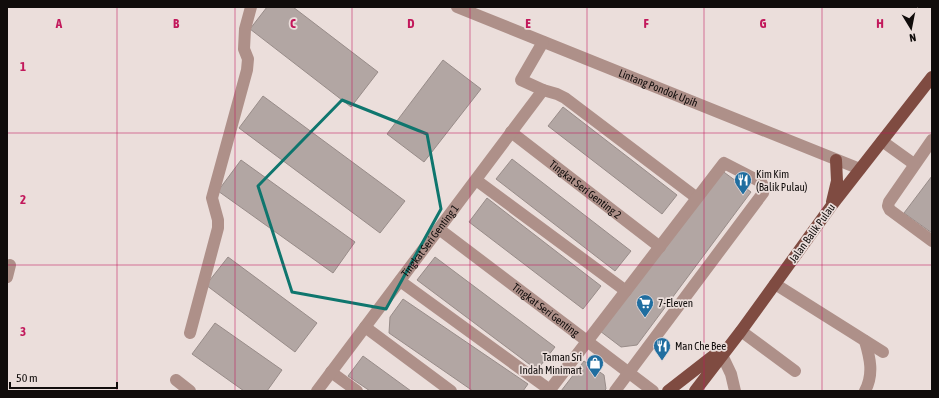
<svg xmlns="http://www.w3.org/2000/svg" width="939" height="398" font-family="'Asap Condensed',sans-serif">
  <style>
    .building { fill: #b2a6a3; stroke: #988c89 }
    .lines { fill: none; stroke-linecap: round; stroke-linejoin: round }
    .minor { stroke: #ae9089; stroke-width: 12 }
    .major { stroke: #7f4b41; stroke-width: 12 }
    .marked { fill: none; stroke: #0f766e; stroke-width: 3; stroke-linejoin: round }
    .grid { fill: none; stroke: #c2185b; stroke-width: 1; stroke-opacity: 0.55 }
    .labels { text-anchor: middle; stroke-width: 3.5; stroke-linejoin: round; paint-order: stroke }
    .street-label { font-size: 11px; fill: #100c0b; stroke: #ebdedb }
    .poi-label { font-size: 11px; fill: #100c0b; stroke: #ebdedb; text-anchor: start }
    .grid-label { font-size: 13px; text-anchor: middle; font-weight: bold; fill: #c2185b; stroke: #ebdedb; stroke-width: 3.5; stroke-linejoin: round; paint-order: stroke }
  </style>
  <rect width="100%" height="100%" fill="#ebdedb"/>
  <path class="building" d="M 267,7 L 293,7 L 378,72 L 351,107 L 250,29 Z
    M 443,60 L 481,89 L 424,162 L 387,134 Z
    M 263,96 L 405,201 L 380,233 L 239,128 Z
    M 563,107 L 677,195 L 662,214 L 548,126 Z
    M 512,159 L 631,251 L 615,271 L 496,179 Z
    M 241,160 L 355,242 L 333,273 L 218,191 Z
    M 721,170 L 751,192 L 637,345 L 621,347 L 600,331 Z
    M 932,176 L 932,233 L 904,213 Z
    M 487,198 L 601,286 L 583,309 L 469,222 Z
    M 228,257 L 317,323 L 295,352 L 206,285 Z
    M 435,257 L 555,347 L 537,370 L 417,280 Z
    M 403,299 L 528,384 L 523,391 L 473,391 L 389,333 L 390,317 Z
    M 215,323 L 282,370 L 267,391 L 244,391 L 192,354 Z
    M 363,356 L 411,391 L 370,391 L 348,376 Z
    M 584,361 L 604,375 L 606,389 L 604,391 L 561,391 Z"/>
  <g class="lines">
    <g class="minor">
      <path id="s1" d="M 457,7 L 860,169"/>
      <path d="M 543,42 L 521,80 L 543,90 L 557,94 L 565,98 L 697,198"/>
      <path id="s2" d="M 511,132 L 660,247"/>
      <path d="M 932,140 L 889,202 L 888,206 L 890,210 L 932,241"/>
      <path d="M 882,141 L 914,164"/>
      <path d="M 476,180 L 626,291"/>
      <path id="s3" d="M 439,229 L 653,391"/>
      <path d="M 7,277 L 10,265"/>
      <path d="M 400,281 L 550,390"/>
      <path d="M 775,284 L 883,352"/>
      <path d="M 365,327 L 451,391"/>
      <path d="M 741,331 L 795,371"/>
      <path d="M 190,333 L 218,228 L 218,220 L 212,198 L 247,70 L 248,59 L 244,49 L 245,29 L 251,7"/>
      <path d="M 722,355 L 731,374 L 735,391"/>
      <path d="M 331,372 L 357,391"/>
      <path d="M 176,380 L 190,391"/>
      <path id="s4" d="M 317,391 L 543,90"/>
      <path d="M 549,391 L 724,163 L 761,182 L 764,188 L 763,193 L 615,391"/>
      <path d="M 865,391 C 874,374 870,358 865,341"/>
    </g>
    <path class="major" d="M 832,202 L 837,181 L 836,160
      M 668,391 L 722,349
      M 695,391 L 741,331 L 832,205 L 932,77"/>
  </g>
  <path class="marked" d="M 342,100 L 427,134 L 441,209 L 386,309 L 292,292 L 258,186 Z"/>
  <path class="grid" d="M 117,7 L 117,391M 235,7 L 235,391M 352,7 L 352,391M 470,7 L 470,391M 587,7 L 587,391M 704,7 L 704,391M 822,7 L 822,391M 7,133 L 932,133M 7,265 L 932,265"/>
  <defs>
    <g id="restaurant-pin" transform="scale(0.9)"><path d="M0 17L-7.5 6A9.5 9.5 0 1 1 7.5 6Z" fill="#206ea0" stroke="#ebdedb"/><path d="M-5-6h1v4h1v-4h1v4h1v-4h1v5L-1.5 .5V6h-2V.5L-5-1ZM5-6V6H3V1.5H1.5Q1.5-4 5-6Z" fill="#fff"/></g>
    <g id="supermarket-pin" transform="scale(0.9)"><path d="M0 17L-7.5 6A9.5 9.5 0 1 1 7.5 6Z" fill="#206ea0" stroke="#ebdedb"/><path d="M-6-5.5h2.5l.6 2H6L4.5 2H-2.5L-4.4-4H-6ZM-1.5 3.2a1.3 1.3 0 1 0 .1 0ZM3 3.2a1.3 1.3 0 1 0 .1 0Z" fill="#fff"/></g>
    <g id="shop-pin" transform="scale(0.9)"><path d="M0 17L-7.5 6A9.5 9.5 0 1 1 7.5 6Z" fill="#206ea0" stroke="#ebdedb"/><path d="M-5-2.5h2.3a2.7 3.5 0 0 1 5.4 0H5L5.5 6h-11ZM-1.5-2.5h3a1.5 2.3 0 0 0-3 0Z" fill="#fff"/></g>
  </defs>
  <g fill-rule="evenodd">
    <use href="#restaurant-pin" x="743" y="180"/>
    <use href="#supermarket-pin" x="645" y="303"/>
    <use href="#restaurant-pin" x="662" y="346"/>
    <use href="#shop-pin" x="595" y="363"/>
  </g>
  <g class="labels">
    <g class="street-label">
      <text dy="4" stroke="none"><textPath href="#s1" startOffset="217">Lintang Pondok Upih</textPath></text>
      <text dy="4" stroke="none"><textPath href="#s2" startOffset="94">Tingkat Seri Genting 2</textPath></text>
      <text transform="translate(812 233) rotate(-54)" y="4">Jalan Balik Pulau</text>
      <text dy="4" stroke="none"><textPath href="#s4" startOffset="188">Tingkat Seri Genting 1</textPath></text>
      <text dy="4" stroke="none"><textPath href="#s3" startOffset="134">Tingkat Seri Genting</textPath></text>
    </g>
    <g class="poi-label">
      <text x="756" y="178">Kim Kim<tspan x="756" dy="13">(Balik Pulau)</tspan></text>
      <text x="658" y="307">7-Eleven</text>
      <text x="675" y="350">Man Che Bee</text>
      <text x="582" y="361" text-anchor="end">Taman Sri<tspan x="582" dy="13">Indah Minimart</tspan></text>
    </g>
  </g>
  <g class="grid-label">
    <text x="59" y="28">A</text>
    <text x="176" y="28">B</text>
    <text x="293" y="28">C</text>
    <text x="411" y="28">D</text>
    <text x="528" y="28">E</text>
    <text x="646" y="28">F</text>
    <text x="763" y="28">G</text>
    <text x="880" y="28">H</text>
    <text x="23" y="71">1</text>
    <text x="23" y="204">2</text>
    <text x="23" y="336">3</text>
  </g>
  <rect width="939" height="398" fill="none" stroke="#100c0b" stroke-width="16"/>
  <g transform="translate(911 28) rotate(170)" stroke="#ebdedb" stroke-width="3" paint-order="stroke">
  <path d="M0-3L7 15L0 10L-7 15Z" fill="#100c0b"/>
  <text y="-6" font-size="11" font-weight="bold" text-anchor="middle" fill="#100c0b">N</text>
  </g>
  <path d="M10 382v6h107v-6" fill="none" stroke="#100c0b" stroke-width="2"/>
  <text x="16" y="382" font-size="12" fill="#100c0b" stroke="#ebdedb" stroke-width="3" paint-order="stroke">50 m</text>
</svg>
